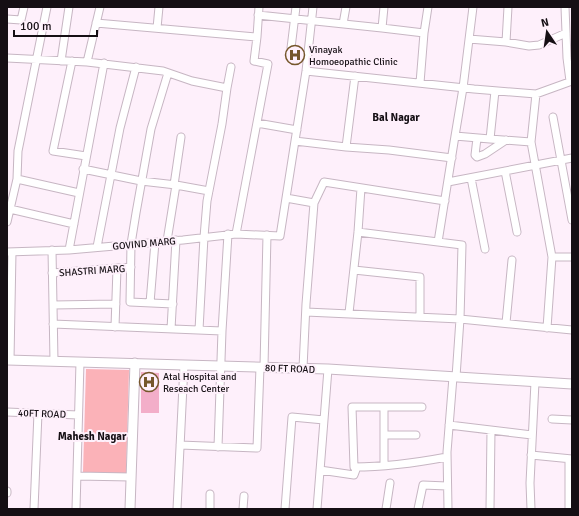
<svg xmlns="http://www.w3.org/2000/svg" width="579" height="516" font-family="Signika,sans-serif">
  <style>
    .green { fill: #fbb2b8 }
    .building { fill: #f3aec9 }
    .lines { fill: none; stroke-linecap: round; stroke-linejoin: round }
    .street-casing { stroke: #c7b6c3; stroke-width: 9 }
    .secondary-casing { stroke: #c7b6c3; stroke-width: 11 }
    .street { stroke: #fff; stroke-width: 7 }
    .secondary { stroke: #fff; stroke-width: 9 }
    .labels { text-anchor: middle; stroke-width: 4; stroke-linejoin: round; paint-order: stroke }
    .poi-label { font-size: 10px; fill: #150f14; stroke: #fef0fb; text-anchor: start }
    .street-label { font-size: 10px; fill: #150f14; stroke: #fef0fb }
    .neighbourhood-label { font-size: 11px; font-weight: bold; fill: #150f14; stroke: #fef0fb }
  </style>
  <rect width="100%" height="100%" fill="#fef0fb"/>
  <path class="green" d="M 86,369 L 129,370 L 126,474 L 83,472 Z"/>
  <path class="building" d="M 289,51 L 300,52 L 299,60 L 289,60 Z
    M 141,372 L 159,373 L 159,413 L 141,413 Z"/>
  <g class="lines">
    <g class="street-casing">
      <path id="street" d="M 473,7 L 463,88 L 455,136 L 490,139 L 495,91
        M 565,7 L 567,58 L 570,81
        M 258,15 L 382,28 L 384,7
        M 7,19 L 21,20 L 24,7
        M 96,23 L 257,37 L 259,7
        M 343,24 L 346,7
        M 157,28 L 159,7
        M 382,28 L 424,33 L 420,83
        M 424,33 L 428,7
        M 469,39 L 506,42 L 508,7
        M 506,42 L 529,46 L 539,45 L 566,33
        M 291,48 L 296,7
        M 7,58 L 87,62 L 100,7
        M 61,61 L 69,7
        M 72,61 L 53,151 L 86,156
        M 87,62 L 163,71 L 192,81 L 227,88 L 231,67
        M 306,71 L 474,89 L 536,94 L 572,81
        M 168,73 L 151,129 L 136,213 L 131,244 L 130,302 L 173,304
        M 553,117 L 572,220
        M 257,123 L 297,130
        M 477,138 L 475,155 L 477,157 L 485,154 L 506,140
        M 490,139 L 531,142 L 536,94
        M 295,141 L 346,147 L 355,76
        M 531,142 L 552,257 L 547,328
        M 346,147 L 389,150 L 452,158
        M 83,169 L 141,181 L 176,185 L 167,241
        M 505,171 L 517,232
        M 471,178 L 485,249
        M 17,179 L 79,193
        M 448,182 L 572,158
        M 174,185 L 181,137
        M 176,185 L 209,191
        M 286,198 L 314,203
        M 10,209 L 74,224
        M 7,222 L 17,179 L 18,151 L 47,7
        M 358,232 L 462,245 L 460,319 L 456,377
        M 236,234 L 268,64 L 254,61 L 257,37
        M 438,242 L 455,136
        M 97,247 L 120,128 L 136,67
        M 52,250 L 54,361
        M 69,250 L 104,63
        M 7,252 L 69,250 L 183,240 L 236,234 L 280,236 L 306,71 L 313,7
        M 552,257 L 572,257
        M 354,270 L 420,277 L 420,317
        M 52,273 L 131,267
        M 150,303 L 155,242
        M 53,305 L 116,304
        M 306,312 L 460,319 L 572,330
        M 349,313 L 358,232 L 361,188
        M 506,323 L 512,260
        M 53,324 L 222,331
        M 115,327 L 117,268
        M 171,329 L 176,240
        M 199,330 L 204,237 L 207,201 L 222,124 L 227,88
        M 10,360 L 12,252
        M 264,367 L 267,235
        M 303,368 L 306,304 L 314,203 L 324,182 L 445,201
        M 384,407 L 384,466
        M 422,407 L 352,407 L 354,467 C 385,467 415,463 447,457
        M 7,412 L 78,415
        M 552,419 L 572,420
        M 449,425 L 532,435
        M 384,435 L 416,435
        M 180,445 L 257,448 L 260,367
        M 218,447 L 222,331 L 228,234
        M 531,455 L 572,459
        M 569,459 L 569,509
        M 320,470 L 354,475 L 357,467
        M 77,476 L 131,477
        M 7,491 L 7,493
        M 34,509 L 38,413
        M 76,509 L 80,362
        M 177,509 L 184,365
        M 210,509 L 210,494
        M 243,509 L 244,496
        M 285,509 L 292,417 L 324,420
        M 317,509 L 328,369
        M 386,509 L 390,483
        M 418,509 L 423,485 L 447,486
        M 448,509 L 447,452 L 453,377
        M 490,509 L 491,430
        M 531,509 L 530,483 L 535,382"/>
    </g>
    <g class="secondary-casing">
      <path id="secondary" d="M 7,360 L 328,369 L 572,384
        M 130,509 L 135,363"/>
    </g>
    <use href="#street" class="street"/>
    <use href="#secondary" class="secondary"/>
  </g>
  <defs>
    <g id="hospital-ring" transform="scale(1)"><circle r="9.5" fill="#fef0fb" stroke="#75562b" stroke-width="1.5"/><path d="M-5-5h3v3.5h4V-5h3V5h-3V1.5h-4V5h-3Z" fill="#75562b"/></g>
  </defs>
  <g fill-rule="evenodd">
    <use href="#hospital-ring" x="295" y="55"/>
    <use href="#hospital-ring" x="149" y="382"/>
  </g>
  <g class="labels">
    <g class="poi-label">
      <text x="309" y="53">Vinayak<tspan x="309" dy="12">Homoeopathic Clinic</tspan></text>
      <text x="163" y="380">Atal Hospital and<tspan x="163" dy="12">Reseach Center</tspan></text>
    </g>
    <g class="street-label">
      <text transform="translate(144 243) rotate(-5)" y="4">GOVIND MARG</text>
      <text transform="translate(92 270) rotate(-4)" y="4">SHASTRI MARG</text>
      <text transform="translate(290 368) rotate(2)" y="4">80 FT ROAD</text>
      <text transform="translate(42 413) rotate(2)" y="4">40FT ROAD</text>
    </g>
    <g class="neighbourhood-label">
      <text x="396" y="121">Bal Nagar</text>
      <text x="92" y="440">Mahesh Nagar</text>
    </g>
  </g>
  <rect width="579" height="516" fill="none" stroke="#150f14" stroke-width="16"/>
  <g transform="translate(547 32) rotate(347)" stroke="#fef0fb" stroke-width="3" paint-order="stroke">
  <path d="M0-3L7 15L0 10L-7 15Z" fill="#150f14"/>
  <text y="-6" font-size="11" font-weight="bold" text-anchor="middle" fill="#150f14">N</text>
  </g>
  <path d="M14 30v6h83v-6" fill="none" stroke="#150f14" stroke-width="2"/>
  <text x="20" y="30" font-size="12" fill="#150f14" stroke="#fef0fb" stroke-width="3" paint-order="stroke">100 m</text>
</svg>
